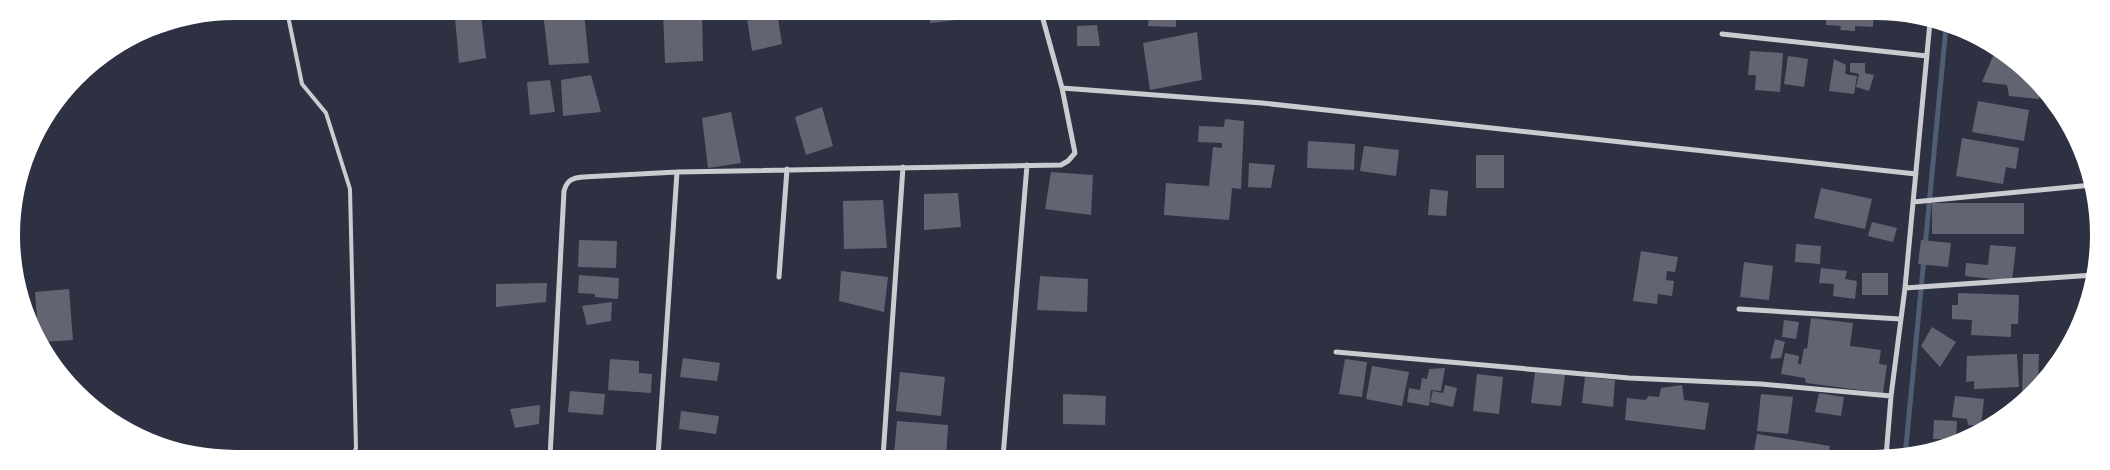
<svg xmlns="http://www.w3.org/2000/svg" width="2110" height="470" font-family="Quicksand,sans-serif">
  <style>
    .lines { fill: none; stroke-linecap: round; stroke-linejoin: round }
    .stream { stroke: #4f5d75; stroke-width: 5 }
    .building { fill: #626471 }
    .service { stroke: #caccd0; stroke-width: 4 }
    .minor { stroke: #caccd0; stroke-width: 5 }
  </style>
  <rect width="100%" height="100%" fill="#2d3142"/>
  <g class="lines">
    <path class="stream" d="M 1925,247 L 1946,27
      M 1905,457 L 1924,258"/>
  </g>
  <path class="building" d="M 543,12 L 584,12 L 589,63 L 549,65 Z
    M 663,12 L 702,12 L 703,61 L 665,63 Z
    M 746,12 L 777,12 L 782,44 L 752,51 Z
    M 929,12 L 1001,12 L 1001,15 L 930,23 Z
    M 1074,12 L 1114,12 L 1115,19 L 1074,18 Z
    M 1149,12 L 1176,12 L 1176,27 L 1148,26 Z
    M 1826,13 L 1874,13 L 1873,27 L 1855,26 L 1855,31 L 1840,30 L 1841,26 L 1826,25 Z
    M 1882,13 L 1904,13 L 1909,15 L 1908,21 L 1882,19 Z
    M 481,15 L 486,58 L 459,63 L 455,18 Z
    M 1097,25 L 1100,46 L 1077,46 L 1077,26 Z
    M 1197,32 L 1202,80 L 1150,90 L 1143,43 Z
    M 1750,51 L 1783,53 L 1780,92 L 1755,90 L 1756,75 L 1748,75 Z
    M 1788,56 L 1808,59 L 1804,87 L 1784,84 Z
    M 1993,56 L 2006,58 L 2040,88 L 2039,99 L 2009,96 L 2007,85 L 1982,82 Z
    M 1834,59 L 1846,65 L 1845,74 L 1857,76 L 1854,94 L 1829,91 Z
    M 1850,63 L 1865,63 L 1865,73 L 1874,75 L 1869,91 L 1856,87 L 1859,74 L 1850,72 Z
    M 591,75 L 601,112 L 563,116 L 561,80 Z
    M 550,80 L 555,112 L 530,115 L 527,82 Z
    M 1978,101 L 2029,110 L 2024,141 L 1972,132 Z
    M 822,107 L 833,146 L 806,155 L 795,117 Z
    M 731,112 L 741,163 L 708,168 L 702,118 Z
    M 1225,119 L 1244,121 L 1241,189 L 1232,188 L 1229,220 L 1164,215 L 1166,183 L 1209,186 L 1213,147 L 1222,148 L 1222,143 L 1198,142 L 1199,126 L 1224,127 Z
    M 1962,138 L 2019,148 L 2016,169 L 2006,167 L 2003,184 L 1956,176 Z
    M 1308,141 L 1355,144 L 1354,170 L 1307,168 Z
    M 1364,146 L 1399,150 L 1396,176 L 1360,171 Z
    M 1476,155 L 1504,155 L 1504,188 L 1476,188 Z
    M 1249,163 L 1275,165 L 1271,188 L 1248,187 Z
    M 1051,172 L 1093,175 L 1091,215 L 1045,209 Z
    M 1821,188 L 1872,199 L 1865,229 L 1814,218 Z
    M 1430,189 L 1448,191 L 1446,216 L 1428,215 Z
    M 958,193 L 961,227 L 924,230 L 924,194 Z
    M 883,200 L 887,248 L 844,249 L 843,201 Z
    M 1932,203 L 2024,203 L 2024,234 L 1932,234 Z
    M 1872,222 L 1897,228 L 1893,242 L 1868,236 Z
    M 579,240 L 617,241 L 616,268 L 578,267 Z
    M 1921,240 L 1951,243 L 1948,267 L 1918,264 Z
    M 1796,244 L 1821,246 L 1820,264 L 1795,262 Z
    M 1990,245 L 2016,247 L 2012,281 L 1965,276 L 1966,263 L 1988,265 Z
    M 1641,251 L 1678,257 L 1675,272 L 1667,271 L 1666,280 L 1674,281 L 1672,296 L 1658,294 L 1657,304 L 1633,301 Z
    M 1744,262 L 1773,266 L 1769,300 L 1740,297 Z
    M 1821,268 L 1847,271 L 1845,279 L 1857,281 L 1855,299 L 1833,296 L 1834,284 L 1819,283 Z
    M 841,271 L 888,277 L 884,312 L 839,301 Z
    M 1862,273 L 1888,273 L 1888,295 L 1862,295 Z
    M 579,275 L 619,278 L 618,299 L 595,297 L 595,294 L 578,293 Z
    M 1040,276 L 1088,279 L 1087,312 L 1037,310 Z
    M 547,283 L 546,302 L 496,307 L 496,284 Z
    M 69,289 L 73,340 L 43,342 L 38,332 L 35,292 Z
    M 1958,293 L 2019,295 L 2018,324 L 2011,324 L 2011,337 L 1971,335 L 1972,320 L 1952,319 L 1952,305 L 1958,305 Z
    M 612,302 L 611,321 L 587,325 L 582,306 Z
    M 1811,318 L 1853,323 L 1850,346 L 1881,350 L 1879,364 L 1887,365 L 1883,393 L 1806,383 L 1805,378 L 1781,374 L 1785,353 L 1799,356 L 1798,364 L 1801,364 L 1804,348 L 1807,349 Z
    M 1784,320 L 1799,322 L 1796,339 L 1782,337 Z
    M 1932,327 L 1956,342 L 1940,367 L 1921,346 Z
    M 1775,339 L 1785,342 L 1781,358 L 1770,359 Z
    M 2017,354 L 2019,387 L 1974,389 L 1974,381 L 1966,382 L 1967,356 Z
    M 2023,354 L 2039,354 L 2038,386 L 2033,393 L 2022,401 Z
    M 683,358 L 720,363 L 717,381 L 680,377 Z
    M 610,359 L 639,361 L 639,373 L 652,374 L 651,393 L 608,390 Z
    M 1345,359 L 1367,362 L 1362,397 L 1339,394 Z
    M 1372,366 L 1409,372 L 1402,406 L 1366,399 Z
    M 1445,368 L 1441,391 L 1431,390 L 1429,406 L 1407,402 L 1409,388 L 1420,390 L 1422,378 L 1427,379 L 1429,369 Z
    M 900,372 L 945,377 L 941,416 L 896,411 Z
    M 1535,372 L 1565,375 L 1561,406 L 1531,403 Z
    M 1477,374 L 1503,377 L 1499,414 L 1473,411 Z
    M 1585,377 L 1615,380 L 1613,407 L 1582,403 Z
    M 1445,385 L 1457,388 L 1453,407 L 1430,402 L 1433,391 L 1443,393 Z
    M 1682,385 L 1684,400 L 1709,403 L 1705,430 L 1625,420 L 1627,398 L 1645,400 L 1649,396 L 1659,397 L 1661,388 Z
    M 570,391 L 605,394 L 603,415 L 568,412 Z
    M 1819,393 L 1844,397 L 1841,416 L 1815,412 Z
    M 1063,394 L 1106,396 L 1105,425 L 1063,424 Z
    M 1761,394 L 1793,397 L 1788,434 L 1757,431 Z
    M 1955,396 L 1984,399 L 1981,426 L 1968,425 L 1967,419 L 1952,417 Z
    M 540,405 L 539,424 L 515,428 L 510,409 Z
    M 681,411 L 719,416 L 716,434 L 679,429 Z
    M 1934,420 L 1957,421 L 1956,439 L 1933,439 Z
    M 897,421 L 948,425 L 946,457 L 894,454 Z
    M 1757,434 L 1830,446 L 1828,457 L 1753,457 Z"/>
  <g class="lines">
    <path class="service" d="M 287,11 L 302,84 L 326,113 L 350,189 L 356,448 L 352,457"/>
    <path class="minor" d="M 1722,34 L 1927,56
      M 1062,88 L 1262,103 L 1916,174
      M 1913,202 L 2092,185
      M 779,277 L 787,169
      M 1905,288 L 2094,275
      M 1739,309 L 1900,319
      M 1336,352 L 1629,378 L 1761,384 L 1891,396
      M 550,457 L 564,191 C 567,180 572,178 583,177 L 677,172 L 1061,165 L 1068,161 L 1075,153 L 1062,88 L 1041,12
      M 658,457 L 677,172
      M 883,457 L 903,167
      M 1003,457 L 1027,165
      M 1886,457 L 1891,396 L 1905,288 L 1930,22"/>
  </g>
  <path d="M0 0H2110V470H0ZM235 20H1875A215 215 0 0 1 2090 235V235A215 215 0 0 1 1875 450H235A215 215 0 0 1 20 235V235A215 215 0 0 1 235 20Z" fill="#fff" fill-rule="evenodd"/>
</svg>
